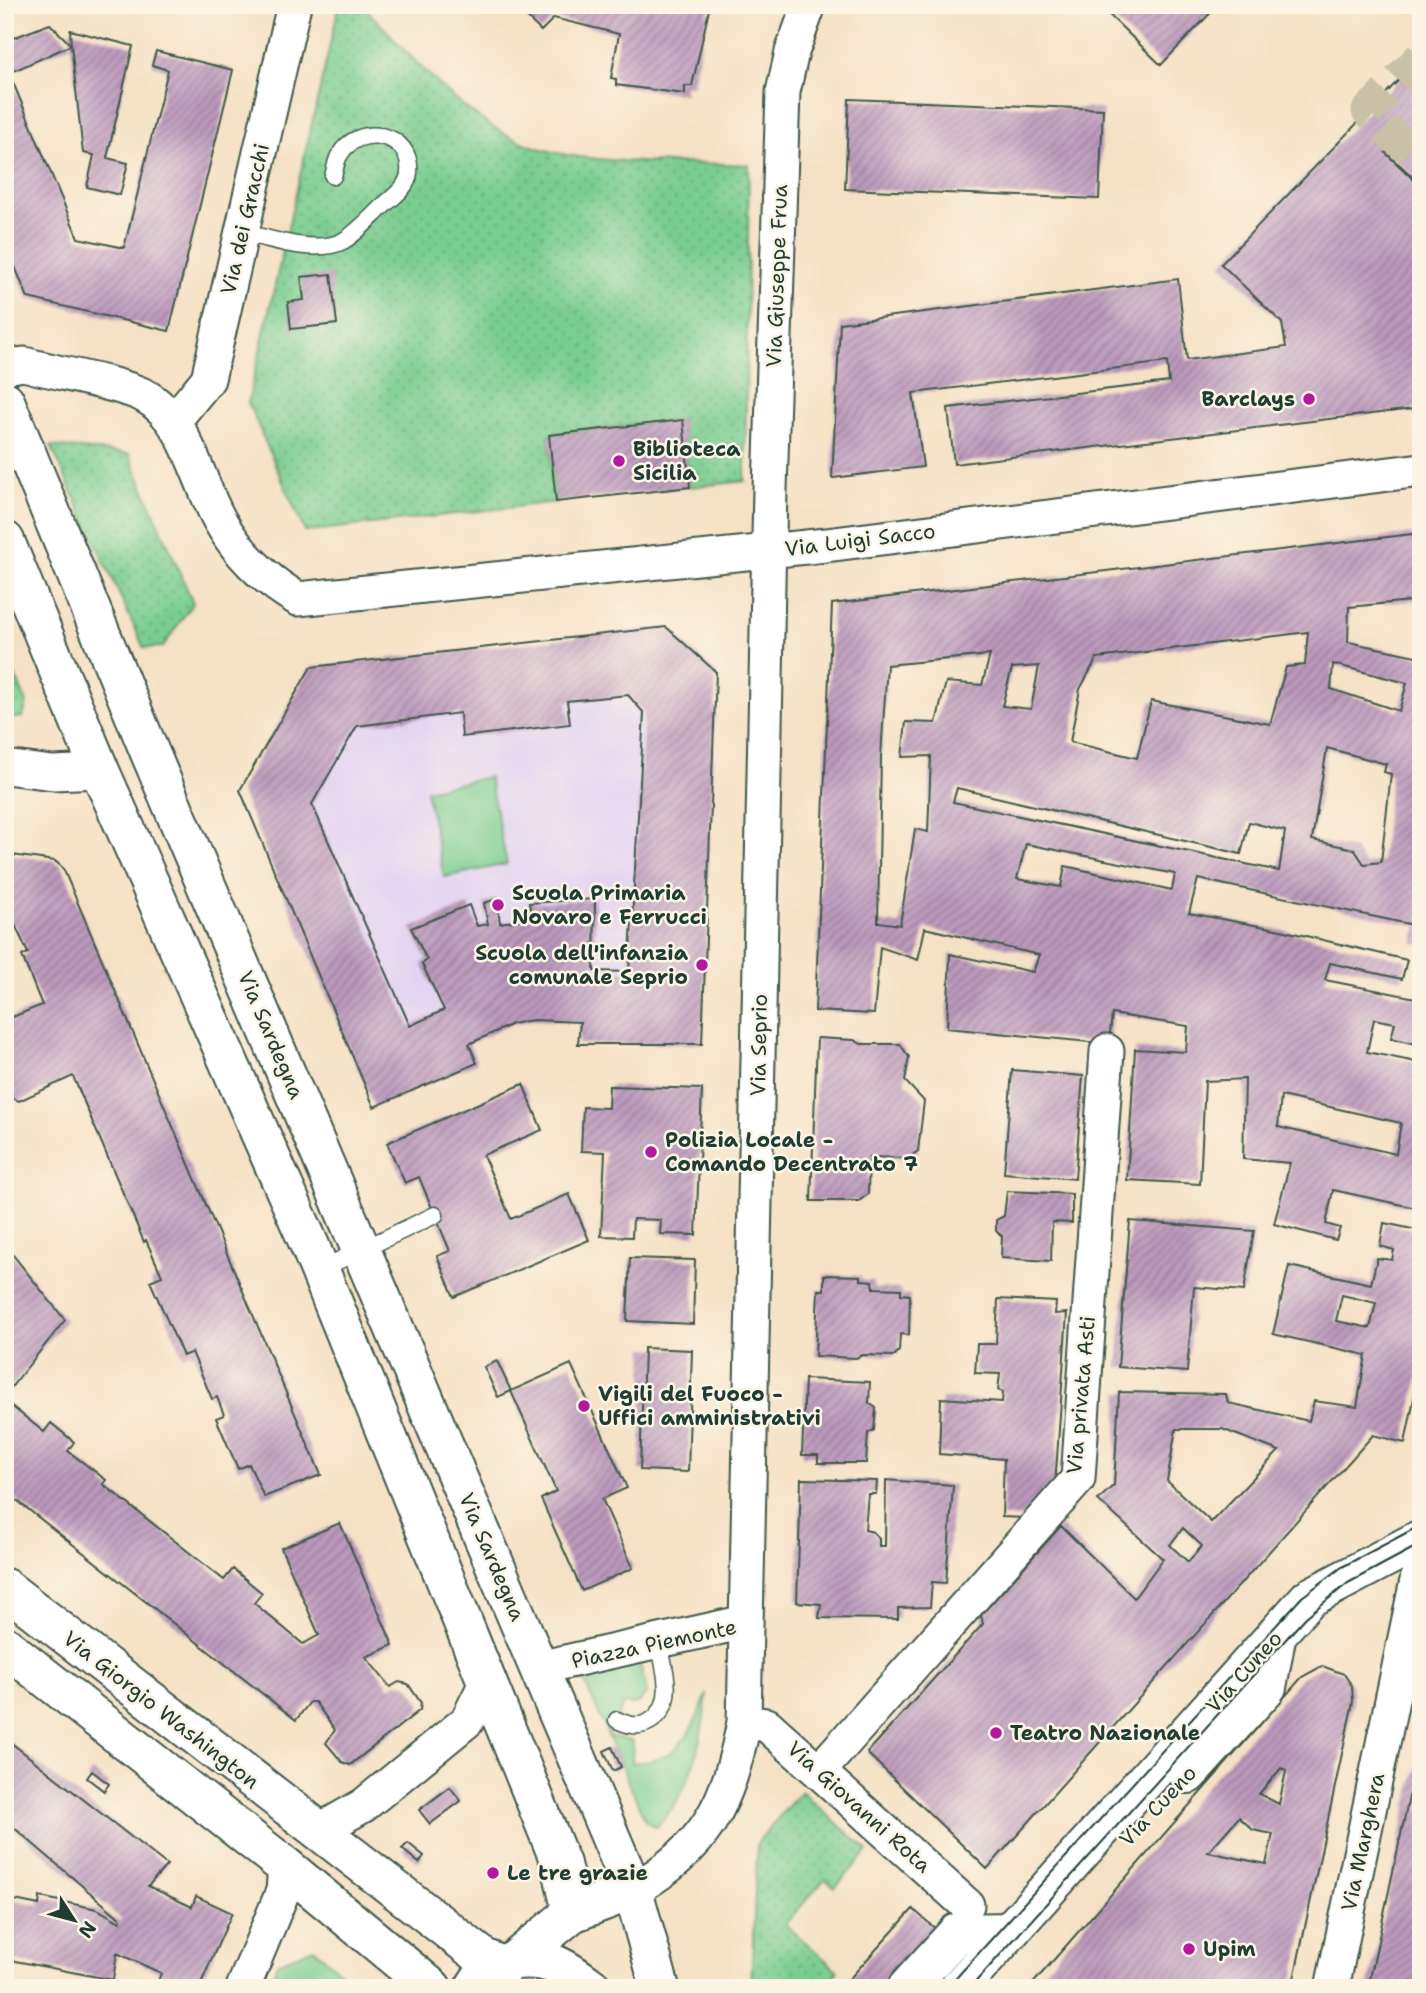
<svg xmlns="http://www.w3.org/2000/svg" width="1426" height="1993" font-family="'Shantell Sans',sans-serif">
  <style>
    .built { fill: #e3d3f2 }
    .green { fill: #79cd91; stroke: #4c8562; stroke-width: 2 }
    .park { fill: url(#park-dots); stroke: #4c8562; stroke-width: 2 }
    .building { fill: url(#building-hatch); fill-rule: evenodd }
    .lines { fill: none; stroke-linecap: round; stroke-linejoin: round }
    .street-tunnel { stroke: #cac0a8; stroke-width: 33; stroke-dasharray: 33 17; stroke-linecap: butt }
    .lane-casing { stroke: #3f564a; stroke-width: 19 }
    .street-casing { stroke: #3f564a; stroke-width: 37 }
    .secondary-casing { stroke: #3f564a; stroke-width: 42 }
    .lane { stroke: #fff; stroke-width: 16 }
    .street { stroke: #fff; stroke-width: 33 }
    .secondary { stroke: #fff; stroke-width: 38 }
    .tram { stroke: #1f3d34; stroke-width: 2 }
    .poi-dot { fill: #b5179e; stroke: #fcf5e5; stroke-width: 2.5 }
    .labels { text-anchor: middle; stroke-width: 5; stroke-linejoin: round; paint-order: stroke }
    .street-label { font-size: 21px; fill: #1f3d34; stroke: #fcf5e5 }
    .poi-label { font-size: 21px; font-weight: bold; fill: #1f3d34; stroke: #fcf5e5; text-anchor: start }
  </style>
  <defs>
    <pattern id="park-dots" width="8" height="8" patternUnits="userSpaceOnUse" patternTransform="scale(1.75)"><rect width="8" height="8" fill="#79cd91"/><path d="M2 2h.1M6 6h.1" fill="none" stroke="#63a877" stroke-width="1.8" stroke-linecap="round"/></pattern>
    <pattern id="building-hatch" width="6" height="6" patternUnits="userSpaceOnUse" patternTransform="scale(1.75)"><rect width="6" height="6" fill="#bc99bd"/><path d="M-1 1l2-2M0 6l6-6M5 7l2-2" fill="none" stroke="#987e9a"/></pattern>
  </defs>
  <rect width="100%" height="100%" fill="#fcf5e5"/>
  <filter id="ink" filterUnits="userSpaceOnUse"><feTurbulence type="fractalNoise" baseFrequency=".0143" numOctaves="2"/><feDisplacementMap in="SourceGraphic" scale="14" xChannelSelector="R" yChannelSelector="G"/><feConvolveMatrix kernelMatrix="1 2 1 2 8 2 1 2 1" color-interpolation-filters="sRGB"/></filter>
  <filter id="wash" filterUnits="userSpaceOnUse"><feTurbulence type="fractalNoise" baseFrequency=".00686" numOctaves="4" result="noise"/><feDisplacementMap in="SourceGraphic" scale="28" xChannelSelector="R" yChannelSelector="G"/><feGaussianBlur stdDeviation="1.57" result="paint"/><feColorMatrix in="noise" values="0 0 0 0 0 0 0 0 0 0 0 0 0 0 0 0 0 1.4 0 .05"/><feComposite in="paint" operator="in"/></filter>
  <g filter="url(#wash)">
    <rect width="100%" height="100%" fill="#f5e1c5"/>
    <path class="built" d="M 716,672 L 702,1044 L 578,1044 L 579,1022 L 533,1020 L 512,1024 L 470,1043 L 477,1063 L 374,1107 L 240,790 L 279,723 Z"/>
    <path class="green" d="M 489,777 L 507,864 L 444,877 L 426,790 Z
      M 630,1659 L 641,1667 L 647,1692 C 641,1703 637,1706 624,1704 L 608,1736 L 633,1741 L 632,1762 C 677,1765 693,1730 707,1694 C 701,1745 693,1788 657,1827 L 646,1822 L 582,1676 L 581,1671 Z
      M 314,1948 L 357,1988 L 268,1988 L 277,1963 Z"/>
    <path class="park" d="M 339,5 L 362,5 C 413,57 464,123 535,147 C 592,166 687,162 749,165 L 745,481 L 690,487 L 682,420 L 549,435 L 556,502 L 305,532 L 248,403 Z
      M 51,446 L 129,454 L 193,603 L 163,647 L 144,648 Z
      M 5,651 L 27,703 L 23,717 L 5,719 Z
      M 801,1791 L 868,1851 L 835,1888 L 825,1879 L 785,1924 L 838,1971 L 823,1988 L 751,1988 L 757,1843 Z"/>
    <g id="blocks">
      <path class="building" d="M 514,5 L 710,5 L 692,86 L 685,86 L 685,94 L 616,85 L 616,79 L 611,78 L 619,34 L 554,18 L 541,31 Z
        M 1099,5 L 1218,5 L 1161,65 Z
        M 50,24 L 71,45 L 70,30 L 133,46 L 107,158 L 128,163 L 120,195 L 87,187 L 94,155 L 83,153 L 71,45 L 9,73 L 78,238 L 124,248 L 168,70 L 152,65 L 156,51 L 233,70 L 169,331 L 28,298 L 5,243 L 5,41 Z
        M 1421,57 L 1421,184 L 1385,152 L 1421,187 L 1421,408 L 954,464 L 948,408 L 1169,382 L 1167,362 L 913,393 L 923,467 L 832,478 L 840,323 L 1178,279 L 1187,360 L 1286,347 L 1282,323 L 1221,264 Z
        M 849,99 L 1103,109 L 1099,199 L 845,189 Z
        M 331,274 L 337,324 L 291,329 L 288,302 L 304,300 L 301,277 Z
        M 683,420 L 690,487 L 556,502 L 549,435 Z
        M 1421,533 L 1421,600 L 1349,607 L 1348,642 L 1421,657 L 1421,944 L 1413,943 L 1418,926 L 1198,879 L 1189,913 L 1281,930 L 1407,960 L 1402,979 L 1330,963 L 1325,980 L 1421,999 L 1421,1045 L 1391,1038 L 1395,1023 L 1374,1019 L 1367,1052 L 1421,1063 L 1421,1209 L 1333,1190 L 1326,1224 L 1340,1228 L 1336,1240 L 1274,1224 L 1290,1163 L 1243,1159 L 1245,1079 L 1205,1081 L 1200,1184 L 1127,1180 L 1135,1049 L 1186,1052 L 1188,1026 L 1112,1014 L 1109,1044 L 947,1028 L 950,954 L 1033,972 L 1039,955 L 925,928 L 918,960 L 880,947 L 874,1014 L 815,1011 L 832,604 ZM 1308,632 L 1305,665 L 1286,667 L 1270,724 L 1151,701 L 1137,758 L 1070,742 L 1080,689 L 1097,658 ZM 990,655 L 982,685 L 946,682 L 936,723 L 906,722 L 902,757 L 931,756 L 928,832 L 915,829 L 900,925 L 878,922 L 881,756 L 887,665 ZM 1333,664 L 1407,683 L 1399,711 L 1331,689 ZM 1039,666 L 1031,709 L 1002,706 L 1012,668 ZM 1327,748 L 1386,764 L 1384,772 L 1391,774 L 1381,862 L 1364,864 L 1354,849 L 1312,840 ZM 957,788 L 1241,854 L 1249,822 L 1285,831 L 1279,871 L 953,802 ZM 1026,844 L 1175,874 L 1172,890 L 1065,866 L 1061,887 L 1017,879 ZM 1281,1096 L 1401,1123 L 1396,1154 L 1278,1127 Z
        M 666,627 L 716,672 L 702,1044 L 578,1044 L 580,1022 L 533,1020 L 512,1024 L 469,1044 L 477,1063 L 374,1107 L 240,790 L 311,667 ZM 628,695 L 644,713 L 629,972 L 594,971 L 595,899 L 529,903 L 531,918 L 500,923 L 497,899 L 484,903 L 488,924 L 477,926 L 469,905 L 411,928 L 427,960 L 422,964 L 444,1010 L 410,1026 L 312,804 L 357,726 L 460,713 L 462,737 L 570,724 L 567,701 Z
        M 5,854 L 55,861 L 63,868 L 321,1475 L 318,1476 L 264,1497 L 249,1464 L 238,1469 L 216,1418 L 224,1415 L 217,1397 L 212,1399 L 192,1352 L 183,1356 L 150,1281 L 162,1276 L 146,1240 L 144,1242 L 73,1076 L 19,1101 L 5,1095 L 5,1020 L 42,1005 L 22,956 L 28,953 L 23,942 L 15,925 L 5,923 Z
        M 817,1038 L 854,1040 L 861,1044 L 900,1044 L 909,1057 L 905,1081 L 924,1101 L 918,1151 L 908,1158 L 869,1157 L 868,1194 L 859,1201 L 811,1201 Z
        M 1012,1070 L 1083,1076 L 1075,1179 L 1004,1173 Z
        M 523,1084 L 542,1130 L 483,1155 L 511,1219 L 569,1194 L 589,1240 L 454,1297 L 437,1256 L 450,1251 L 419,1177 L 405,1183 L 387,1143 Z
        M 609,1086 L 702,1089 L 696,1235 L 660,1234 L 661,1220 L 633,1219 L 632,1237 L 601,1236 L 605,1152 L 581,1151 L 583,1107 L 608,1108 Z
        M 1007,1191 L 1072,1194 L 1072,1223 L 1052,1222 L 1051,1261 L 1001,1258 L 1002,1236 L 996,1231 L 996,1220 L 1004,1216 Z
        M 1419,1214 L 1421,1364 L 1405,1443 L 1373,1435 L 987,1869 L 867,1753 L 983,1624 L 981,1615 L 1061,1526 L 1134,1598 L 1163,1559 L 1098,1500 L 1114,1485 L 1119,1392 L 1226,1394 L 1228,1403 L 1309,1421 L 1314,1401 L 1357,1407 L 1366,1355 L 1273,1334 L 1289,1266 L 1371,1284 L 1377,1258 L 1392,1260 L 1394,1250 L 1380,1246 L 1384,1223 L 1417,1230 ZM 1342,1295 L 1376,1303 L 1370,1328 L 1336,1321 ZM 1176,1429 L 1222,1429 L 1279,1451 L 1211,1522 L 1167,1481 ZM 1183,1528 L 1202,1546 L 1188,1562 L 1170,1545 Z
        M 1130,1221 L 1254,1231 L 1244,1291 L 1194,1287 L 1187,1372 L 1118,1367 Z
        M 5,1245 L 65,1320 L 5,1395 Z
        M 630,1258 L 695,1260 L 693,1324 L 627,1321 Z
        M 824,1275 L 861,1276 L 861,1280 L 873,1281 L 874,1288 L 901,1289 L 901,1294 L 910,1295 L 909,1335 L 900,1334 L 899,1351 L 894,1356 L 863,1355 L 856,1358 L 815,1356 L 818,1290 L 824,1290 Z
        M 998,1299 L 1056,1302 L 1055,1314 L 1067,1313 L 1055,1487 L 1028,1518 L 1002,1517 L 1004,1459 L 939,1454 L 941,1398 L 1002,1402 L 1003,1392 L 998,1390 L 1000,1374 L 975,1373 L 977,1344 L 996,1344 Z
        M 644,1348 L 692,1350 L 688,1472 L 640,1470 Z
        M 497,1361 L 511,1391 L 571,1364 L 627,1488 L 602,1499 L 633,1568 L 582,1591 L 541,1499 L 556,1491 L 511,1391 L 498,1397 L 484,1367 Z
        M 805,1379 L 870,1382 L 869,1403 L 876,1408 L 874,1430 L 868,1433 L 866,1463 L 818,1463 L 818,1455 L 802,1455 Z
        M 5,1401 L 44,1432 L 51,1423 L 74,1442 L 68,1451 L 106,1480 L 103,1484 L 224,1580 L 233,1569 L 262,1593 L 254,1603 L 303,1644 L 319,1635 L 281,1548 L 340,1523 L 393,1645 L 366,1657 L 390,1687 L 399,1682 L 408,1684 L 421,1703 L 420,1710 L 350,1765 L 342,1762 L 326,1743 L 335,1730 L 315,1702 L 310,1702 L 296,1720 L 5,1491 Z
        M 801,1479 L 877,1481 L 876,1494 L 868,1494 L 865,1530 L 873,1532 L 879,1538 L 879,1546 L 885,1546 L 886,1480 L 953,1485 L 946,1583 L 932,1582 L 930,1607 L 898,1608 L 898,1619 L 819,1618 L 821,1604 L 797,1602 Z
        M 1322,1666 L 1344,1674 L 1352,1686 L 1353,1702 L 1292,1988 L 1029,1988 L 1302,1677 ZM 1281,1768 L 1286,1771 L 1279,1804 L 1259,1794 ZM 1239,1817 L 1253,1830 L 1273,1834 L 1266,1864 L 1208,1852 Z
        M 5,1738 L 167,1865 L 148,1886 L 192,1907 L 196,1896 L 232,1913 L 199,1988 L 164,1988 L 157,1984 L 161,1973 L 117,1953 L 113,1980 L 5,1959 L 5,1898 L 39,1905 L 40,1897 L 97,1909 L 120,1922 L 121,1919 L 5,1820 Z
        M 612,1747 L 621,1767 L 613,1771 L 604,1751 Z
        M 1421,1751 L 1421,1988 L 1368,1988 L 1412,1783 Z
        M 92,1771 L 109,1784 L 104,1791 L 87,1778 Z
        M 450,1787 L 461,1801 L 430,1824 L 419,1810 Z
        M 408,1843 L 424,1856 L 419,1863 L 402,1849 Z
        M 913,1909 L 938,1931 L 886,1988 L 841,1988 Z"/>
    </g>
  </g>
  <g filter="url(#ink)">
    <use href="#blocks" fill-opacity="0" stroke="#3f564a" stroke-width="2"/>
    <g class="lines">
      <path class="street-tunnel" d="M 1421,57 L 1368,111 L 1421,162"/>
      <g class="lane-casing">
        <path id="lane" d="M 243,232 C 269,239 317,255 343,241 C 357,233 371,217 383,206 C 393,197 408,187 409,173 C 413,132 357,122 339,156 C 336,161 335,170 333,176
          M 319,1270 L 435,1215
          M 617,1720 C 628,1725 638,1728 649,1722 C 678,1705 664,1666 658,1640"/>
      </g>
      <g class="street-casing">
        <path id="street" d="M 5,367 L 24,364 C 56,373 115,382 143,395 C 188,418 197,481 220,521 C 239,555 264,579 298,599 L 826,545 L 1421,470
          M 173,422 L 208,379 L 294,5
          M 5,767 L 53,773 L 100,771
          M 538,1668 L 745,1622
          M 744,1722 L 767,1725 L 967,1905
          M 820,1770 L 1078,1479 L 1107,1051
          M 317,1832 L 364,1805 L 467,1721 L 487,1681
          M 633,1890 C 707,1848 728,1804 744,1722 L 770,489 L 783,92 L 792,52 L 809,5
          M 243,1988 L 283,1891 L 285,1866
          M 1332,1988 L 1421,1561"/>
      </g>
      <g class="secondary-casing">
        <path id="secondary" d="M 5,401 L 150,753 L 633,1890 L 660,1988
          M 5,541 L 100,771 L 310,1246 L 561,1864 L 572,1913
          M 5,1588 L 484,1958 L 502,1966
          M 5,1646 L 285,1866 L 432,1988
          M 1188,1774 L 1267,1687 L 1276,1638
          M 515,1960 C 550,1957 564,1967 592,1988
          M 474,1988 L 480,1979 L 515,1960 L 572,1913 L 633,1890
          M 907,1988 L 957,1933 L 1009,1932
          M 959,1988 L 1309,1598 L 1421,1539"/>
      </g>
      <use href="#lane" class="lane"/>
      <use href="#street" class="street"/>
      <use href="#secondary" class="secondary"/>
      <path class="tram" d="M 947,1988 L 1302,1597 L 1342,1567 L 1421,1525
        M 970,1988 L 1306,1617 L 1348,1583 L 1421,1544"/>
    </g>
  </g>
  <g class="poi-dot">
    <circle cx="1309" cy="399" r="7"/>
    <circle cx="619" cy="461" r="7"/>
    <circle cx="498" cy="905" r="7"/>
    <circle cx="702" cy="965" r="7"/>
    <circle cx="651" cy="1152" r="7"/>
    <circle cx="584" cy="1406" r="7"/>
    <circle cx="996" cy="1733" r="7"/>
    <circle cx="493" cy="1873" r="7"/>
    <circle cx="1189" cy="1949" r="7"/>
  </g>
  <g class="labels">
    <g class="street-label">
      <text transform="translate(245 219) rotate(-77)" y="7">Via dei Gracchi</text>
      <text transform="translate(777 276) rotate(-88)" y="7">Via Giuseppe Frua</text>
      <text transform="translate(860 540) rotate(-7)" y="7">Via Luigi Sacco</text>
      <text transform="translate(271 1035) rotate(67)" y="7">Via Sardegna</text>
      <text transform="translate(759 1045) rotate(-89)" y="7">Via Seprio</text>
      <text transform="translate(1081 1395) rotate(-85)" y="7">Via privata Asti</text>
      <text transform="translate(492 1557) rotate(67)" y="7">Via Sardegna</text>
      <text transform="translate(654 1644) rotate(-12)" y="7">Piazza Piemonte</text>
      <text transform="translate(1244 1672) rotate(-48)" y="7">Via Cuneo</text>
      <text transform="translate(161 1710) rotate(38)" y="7">Via Giorgio Washington</text>
      <text transform="translate(1158 1806) rotate(-47)" y="7">Via Cueno</text>
      <text transform="translate(859 1807) rotate(42)" y="7">Via Giovanni Rota</text>
      <text transform="translate(1363 1842) rotate(-78)" y="7">Via Marghera</text>
    </g>
    <g class="poi-label">
      <text x="1295" y="406" text-anchor="end">Barclays</text>
      <text x="633" y="456">Biblioteca<tspan x="633" dy="24">Sicilia</tspan></text>
      <text x="512" y="900">Scuola Primaria<tspan x="512" dy="24">Novaro e Ferrucci</tspan></text>
      <text x="688" y="960" text-anchor="end">Scuola dell'infanzia<tspan x="688" dy="24">comunale Seprio</tspan></text>
      <text x="665" y="1147">Polizia Locale -<tspan x="665" dy="24">Comando Decentrato 7</tspan></text>
      <text x="598" y="1401">Vigili del Fuoco -<tspan x="598" dy="24">Uffici amministrativi</tspan></text>
      <text x="1010" y="1740">Teatro Nazionale</text>
      <text x="507" y="1880">Le tre grazie</text>
      <text x="1203" y="1956">Upim</text>
    </g>
  </g>
  <rect width="1426" height="1993" fill="none" stroke="#fcf5e5" stroke-width="28"/>
  <g transform="translate(74 1920) rotate(126)" stroke="#fcf5e5" stroke-width="5" paint-order="stroke">
  <path d="M0-5L12 26L0 18L-12 26Z" fill="#1f3d34"/>
  <text y="-10" font-size="19" font-weight="bold" text-anchor="middle" fill="#1f3d34">N</text>
  </g>
</svg>
